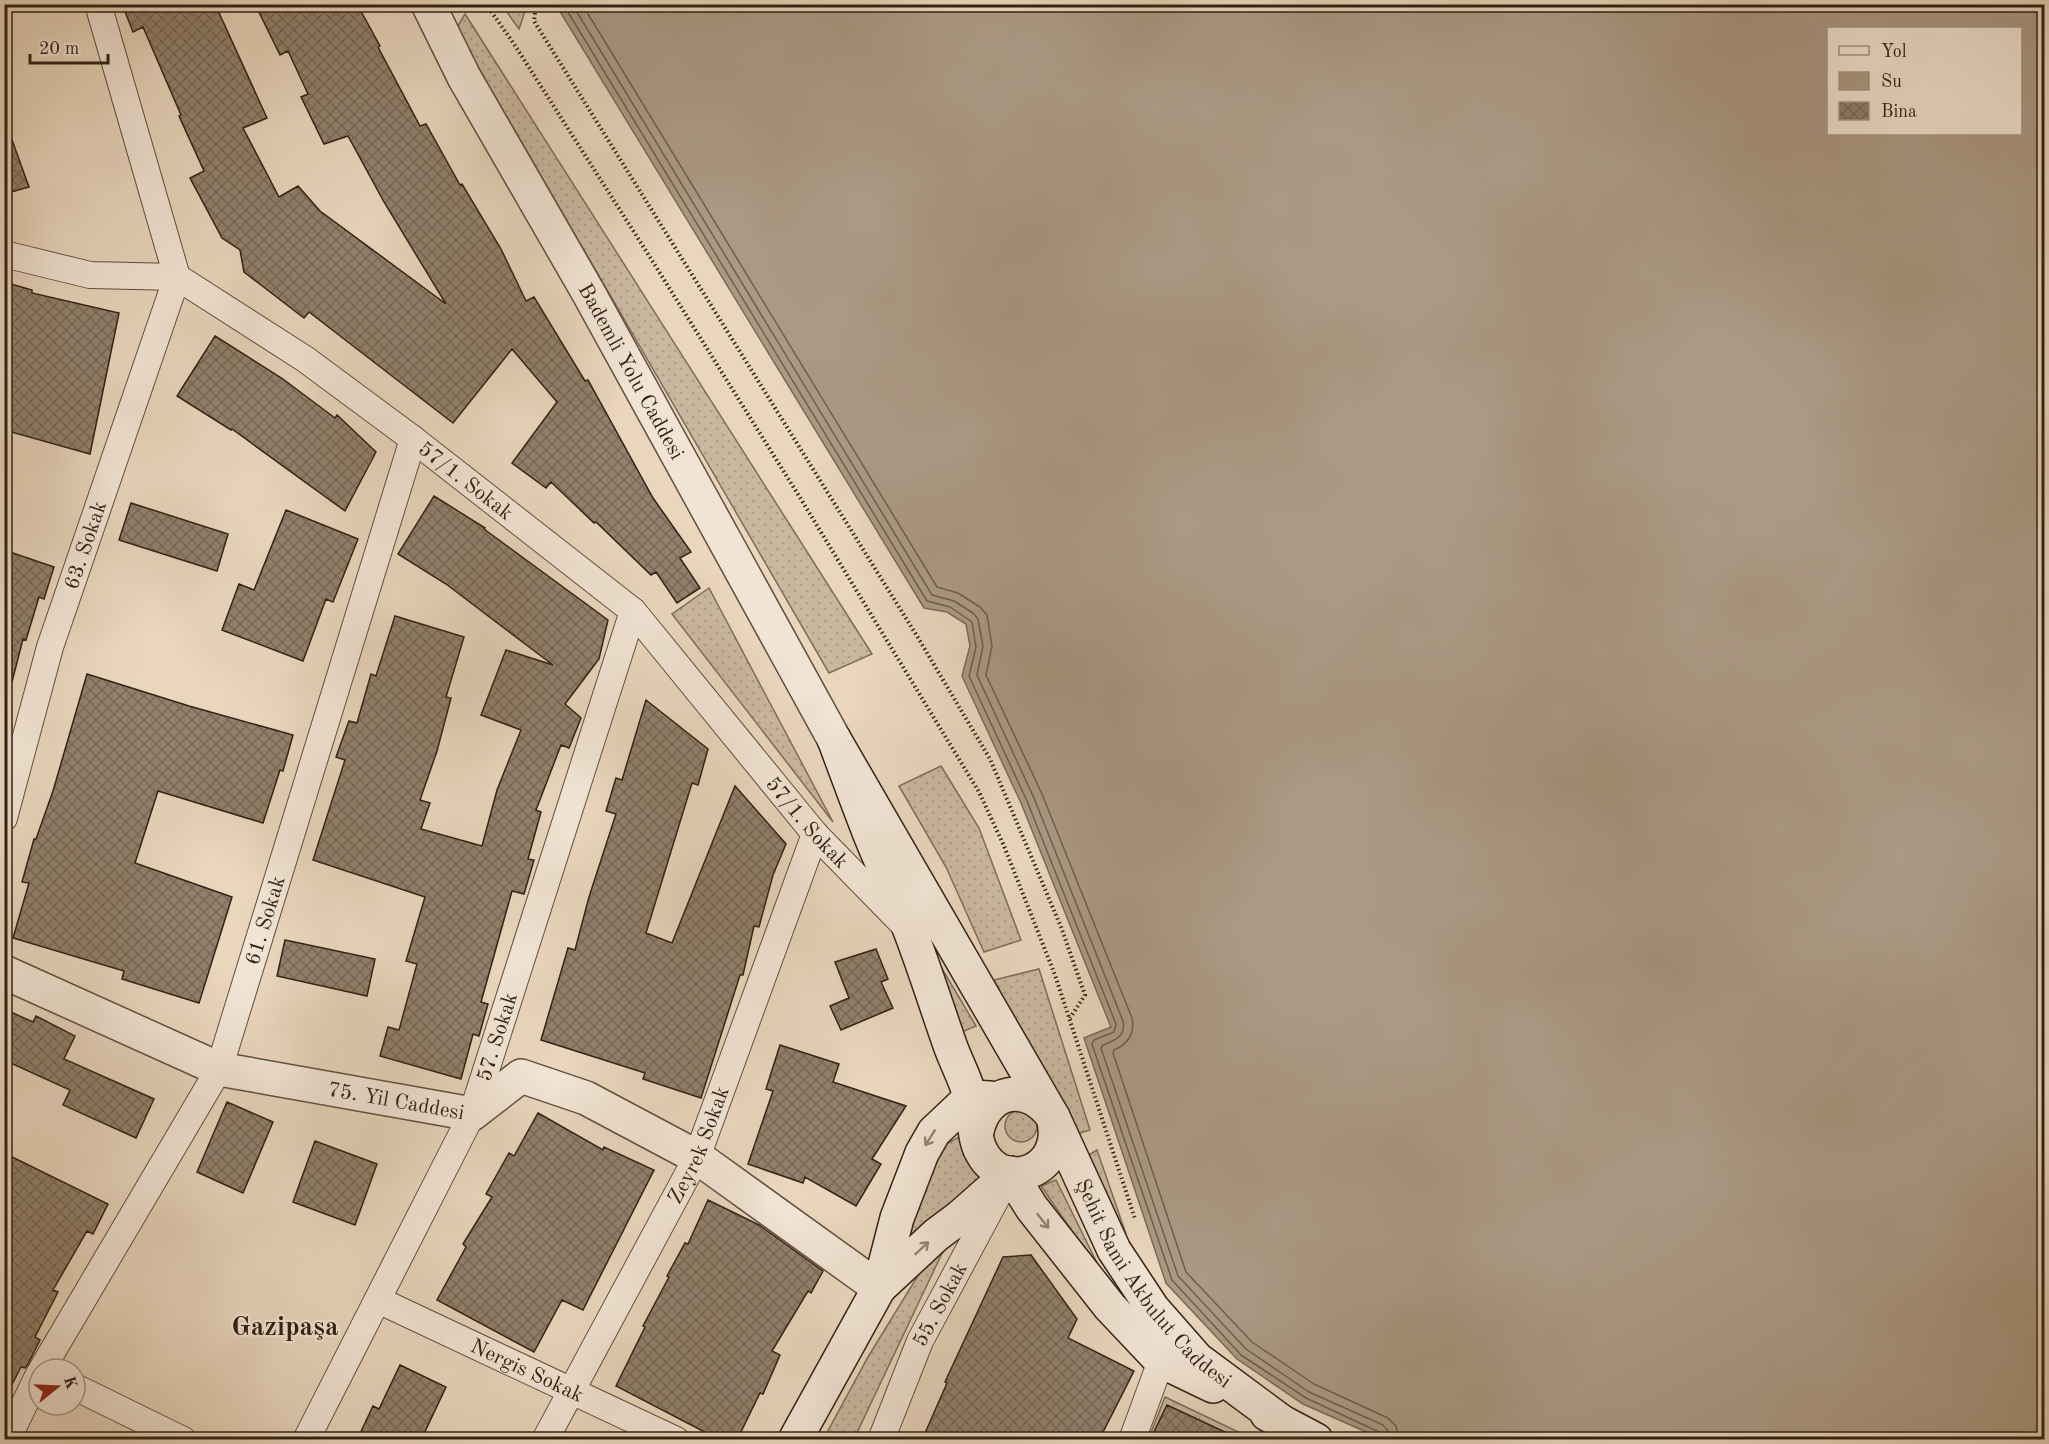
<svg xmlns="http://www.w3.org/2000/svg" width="2049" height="1444" font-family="'Old Standard TT',serif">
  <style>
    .grass { fill: url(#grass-dots); stroke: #7e6c5a; stroke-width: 1.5 }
    .park { fill: url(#park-tufts); stroke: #7e6c5a; stroke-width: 1.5 }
    .water { fill: #ab9984; stroke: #7b6957; stroke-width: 1.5; fill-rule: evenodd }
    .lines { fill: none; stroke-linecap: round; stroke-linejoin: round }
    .shore { stroke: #6e5e4c; stroke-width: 1.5 }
    .building { fill: url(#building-cross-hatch); stroke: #322214; stroke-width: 1.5 }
    .minor-casing { stroke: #604f3e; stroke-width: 28 }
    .tertiary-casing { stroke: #604f3e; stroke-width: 36 }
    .secondary-casing { stroke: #322214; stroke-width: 36 }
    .path { stroke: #322214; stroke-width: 4; stroke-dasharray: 1.5 3; stroke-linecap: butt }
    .minor { stroke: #f1e4d4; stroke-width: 26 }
    .tertiary { stroke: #f1e4d4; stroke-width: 33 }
    .secondary { stroke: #f1e4d4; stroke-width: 33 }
    .oneway { stroke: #928374 }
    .labels { text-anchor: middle; stroke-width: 4.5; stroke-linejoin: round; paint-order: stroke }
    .street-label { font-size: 21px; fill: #322214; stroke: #f1e4d4 }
    .district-label { font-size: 27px; font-weight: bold; fill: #322214; stroke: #f1e4d4 }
  </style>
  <defs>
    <pattern id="grass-dots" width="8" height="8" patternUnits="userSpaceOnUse" patternTransform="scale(1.5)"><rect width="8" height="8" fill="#cab7a0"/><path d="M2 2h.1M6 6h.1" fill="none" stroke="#ae9d89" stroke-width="1.8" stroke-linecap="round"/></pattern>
    <pattern id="park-tufts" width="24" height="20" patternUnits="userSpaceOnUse" patternTransform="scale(1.5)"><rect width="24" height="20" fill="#cab7a0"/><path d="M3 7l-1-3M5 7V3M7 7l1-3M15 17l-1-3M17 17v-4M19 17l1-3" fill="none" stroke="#ae9d89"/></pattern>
    <pattern id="building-cross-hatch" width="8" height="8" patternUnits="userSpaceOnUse" patternTransform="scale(1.5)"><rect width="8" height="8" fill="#91806c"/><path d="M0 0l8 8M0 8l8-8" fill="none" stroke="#776858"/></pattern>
  </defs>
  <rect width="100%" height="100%" fill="#e9d6bd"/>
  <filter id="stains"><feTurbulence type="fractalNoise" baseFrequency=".00333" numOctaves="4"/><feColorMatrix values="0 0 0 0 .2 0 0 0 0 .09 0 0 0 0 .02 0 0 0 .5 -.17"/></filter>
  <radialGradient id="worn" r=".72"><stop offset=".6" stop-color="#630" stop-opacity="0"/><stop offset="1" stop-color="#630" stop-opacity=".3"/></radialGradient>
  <path class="grass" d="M 502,5 L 527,5 L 519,29 Z
    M 465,14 L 872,654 L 829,673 L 456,29 Z
    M 709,588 L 833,822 L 672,614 Z
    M 941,766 L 979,828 L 1021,940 L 984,952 L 946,867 L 899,786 Z
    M 937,960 L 976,1026 L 962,1032 Z
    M 1039,969 L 1090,1130 L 1073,1135 L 994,980 Z
    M1005 1126a16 16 0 1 1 32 0a16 16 0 1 1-32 0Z
    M 965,1134 L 987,1177 L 900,1252 L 942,1146 Z
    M 1097,1150 L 1126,1234 L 1084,1158 Z
    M 1056,1180 L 1105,1279 L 1041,1186 Z
    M 938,1243 L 945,1247 L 854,1439 L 823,1440 L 868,1357 Z"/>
  <path class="park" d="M 1165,1397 L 1253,1439 L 1148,1440 Z"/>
  <path class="water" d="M 556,5 L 2044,5 L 2044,1439 L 1382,1439 L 1303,1404 L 1237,1359 L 1166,1283 L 1084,1038 L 1111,1027 L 1021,803 L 962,676 L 970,646 L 966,624 L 947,612 L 924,608 ZM 1828,28 L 2020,28 L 2020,134 L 1828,134 Z"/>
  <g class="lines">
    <path class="shore" d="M 563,4 L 927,601 L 950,607 L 972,622 L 976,647 L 969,676 L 1027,801 L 1116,1024 L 1114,1032 L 1094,1040 L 1092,1044 L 1172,1280 L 1241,1355 L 1306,1398 L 1379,1432 L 1383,1440
      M 572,4 L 932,595 L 954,601 L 973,613 L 978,619 L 983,646 L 977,675 L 1034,798 L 1123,1021 C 1126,1037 1115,1040 1103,1045 L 1101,1048 L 1178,1276 L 1246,1349 L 1309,1392 L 1383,1425 L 1389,1432 L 1390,1440
      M 582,4 L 937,587 L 958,593 L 980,607 L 987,615 L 992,646 L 986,675 L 1042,794 L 1132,1018 C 1135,1034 1128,1044 1114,1050 L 1113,1053 L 1186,1272 L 1252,1342 L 1314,1384 L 1388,1418 L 1396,1426 L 1399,1440"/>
  </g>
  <path class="building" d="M 122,4 L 215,4 L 267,118 L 243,128 L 279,197 L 298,186 L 320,211 L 446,304 L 384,202 L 348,136 L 324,144 L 301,97 L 308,94 L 288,51 L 280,55 L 255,4 L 357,4 L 380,46 L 378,47 L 420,126 L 426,124 L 460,185 L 462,184 L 501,249 L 526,301 L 534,297 L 585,381 L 588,380 L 653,498 L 691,552 L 680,558 L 700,588 L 677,603 L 656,572 L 651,575 L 596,522 L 594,523 L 551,482 L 546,488 L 512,463 L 557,402 L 512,349 L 453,423 L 309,312 L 304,318 L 244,272 L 240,250 L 222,238 L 190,178 L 204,171 L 179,116 L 181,115 L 143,27 L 133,32 Z
    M 7,126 L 29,187 L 4,194 L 4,127 Z
    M 4,282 L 32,290 L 32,293 L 119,313 L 90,454 L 4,430 Z
    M 215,336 L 283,379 L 335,418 L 337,415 L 376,452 L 345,511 L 232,429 L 231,430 L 177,396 Z
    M 434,496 L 485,528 L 484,529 L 608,620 L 599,659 L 565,704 L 581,718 L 569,748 L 561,745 L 536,810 L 541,812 L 528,859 L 534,860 L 524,894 L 512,891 L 481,1002 L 488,1004 L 479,1036 L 473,1034 L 461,1079 L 380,1056 L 388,1027 L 399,1030 L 417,964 L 406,961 L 425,897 L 313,860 L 345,760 L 336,757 L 349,721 L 357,723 L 371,674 L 376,676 L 395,616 L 464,637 L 446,697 L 451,698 L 437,751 L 420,800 L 430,803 L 421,829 L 482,846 L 497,790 L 521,730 L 481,715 L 506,650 L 553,665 L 446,584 L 398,554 Z
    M 131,503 L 228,534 L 217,571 L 119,540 Z
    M 286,510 L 358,539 L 333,602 L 326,599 L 303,661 L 222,630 L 239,584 L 254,590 Z
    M 4,550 L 54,567 L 44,599 L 39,597 L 26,640 L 23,639 L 12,682 L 4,681 Z
    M 87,674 L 189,706 L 293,735 L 283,771 L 280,770 L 263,823 L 158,791 L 135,863 L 232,897 L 199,1003 L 122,979 L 124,971 L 13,938 L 29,883 L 22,882 L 34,839 L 36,839 L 53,791 Z
    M 646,700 L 708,749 L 698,785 L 692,783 L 646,933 L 672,943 L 735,786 L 786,844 L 773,875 L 759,927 L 754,926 L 743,975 L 740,975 L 701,1098 L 643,1079 L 645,1073 L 541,1040 L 568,948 L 575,950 L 589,897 L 616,814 L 606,811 L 616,778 L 622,780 Z
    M 285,940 L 375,959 L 367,996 L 277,976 Z
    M 876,949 L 888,979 L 881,982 L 893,1008 L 841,1030 L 830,1006 L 849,998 L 835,962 Z
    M 4,1009 L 33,1022 L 36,1016 L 75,1036 L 64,1059 L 154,1099 L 136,1138 L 63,1105 L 70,1090 L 4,1060 Z
    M 780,1045 L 839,1064 L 833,1082 L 906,1106 L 872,1159 L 881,1164 L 856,1206 L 805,1177 L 803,1183 L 748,1164 L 773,1091 L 766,1089 Z
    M 227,1102 L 273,1122 L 243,1193 L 197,1172 Z
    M 538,1113 L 603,1150 L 604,1147 L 654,1170 L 583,1310 L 562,1300 L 534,1352 L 437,1300 L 466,1247 L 463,1244 L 492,1197 L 486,1194 L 509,1153 L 514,1156 Z
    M 315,1141 L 377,1164 L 355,1225 L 293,1202 Z
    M 4,1153 L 108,1204 L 93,1234 L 87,1231 L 53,1290 L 58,1292 L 35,1337 L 40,1340 L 28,1364 L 25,1368 L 21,1367 L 4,1400 Z
    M 708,1200 L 759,1225 L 823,1271 L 811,1293 L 808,1291 L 772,1351 L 780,1355 L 763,1394 L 760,1393 L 737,1440 L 720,1440 L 616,1386 L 645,1327 L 643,1326 L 669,1277 L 667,1276 L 685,1243 L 688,1244 Z
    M 1031,1255 L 1077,1319 L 1068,1338 L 1134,1371 L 1099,1440 L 922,1440 L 947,1383 L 945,1382 L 1003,1257 Z
    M 400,1365 L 446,1387 L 421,1440 L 357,1440 L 373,1406 L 379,1409 Z
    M 1167,1405 L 1242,1440 L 1150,1440 Z"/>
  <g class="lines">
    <g class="minor-casing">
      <g id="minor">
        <path id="s1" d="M 98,4 L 177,277 L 305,359 L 413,439 L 633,611 L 815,834 L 904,925"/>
        <path d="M 4,254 L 90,275 L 177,277"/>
        <path id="s2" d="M 4,818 L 50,647 L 177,277"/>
        <path id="s3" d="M 378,1300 L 676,1440"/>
        <path id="s4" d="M 42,1369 L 219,1069 L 413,439"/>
        <path d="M 75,1387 L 183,1440"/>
        <path d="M 7,1440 L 39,1374"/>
        <path id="s5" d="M 306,1440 L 472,1114 L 633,611"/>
        <path id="s6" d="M 545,1440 L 697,1157 L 815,834"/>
        <path id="s7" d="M 881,1440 L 920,1341 L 1004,1184"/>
        <path d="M 1132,1440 L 1161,1361"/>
      </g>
    </g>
    <g class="tertiary-casing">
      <g id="tertiary">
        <path id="s8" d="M 428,4 L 464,77 L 588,292 L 834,739"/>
        <path id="s9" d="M 4,972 L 219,1069 L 472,1114 L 521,1076 L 586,1098 L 697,1157 L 879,1288"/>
      </g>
    </g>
    <g class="secondary-casing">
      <g id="secondary">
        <path d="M 834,739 L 1053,1117 C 1068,1171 1004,1194 982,1153 C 972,1136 976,1114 970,1096 C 965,1078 956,1062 950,1045 C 937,1008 925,970 911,933 C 899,900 884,869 871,837 C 858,804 846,771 834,739 Z"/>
        <path id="s10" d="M 977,1131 C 986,1089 1028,1081 1053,1117 L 1114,1250 L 1153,1309 L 1197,1359 L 1286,1425"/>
        <path d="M 1010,1173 L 1032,1208 L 1110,1307 L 1161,1361 L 1213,1386"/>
        <path d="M 879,1288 L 936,1235 L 960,1217 L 1010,1173"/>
        <path d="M 1267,1414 L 1316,1440"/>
        <path d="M 795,1440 L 879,1288 L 897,1218 L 922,1153 L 934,1132 L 971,1097 L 990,1098"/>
      </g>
    </g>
    <path class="path" d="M 486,4 L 514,44 L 648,254 L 799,496 L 979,792 L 1004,846 L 1055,975 L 1135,1219
      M 536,4 L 534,21 L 917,636 L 990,759 L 1061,927 L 1085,995 L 1070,1018"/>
    <use href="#minor" class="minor"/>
    <use href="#tertiary" class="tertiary"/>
    <use href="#secondary" class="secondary"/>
  </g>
  <defs><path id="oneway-shaft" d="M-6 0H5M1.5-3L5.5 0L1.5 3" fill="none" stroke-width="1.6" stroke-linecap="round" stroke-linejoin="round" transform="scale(1.5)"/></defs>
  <g class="oneway">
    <use href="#oneway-shaft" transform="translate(930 1138) rotate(122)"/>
    <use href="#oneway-shaft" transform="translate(1043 1221) rotate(52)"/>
    <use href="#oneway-shaft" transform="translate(922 1248) rotate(-43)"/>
  </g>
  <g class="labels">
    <g class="street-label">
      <text dy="7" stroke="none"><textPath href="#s8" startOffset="420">Bademli Yolu Caddesi</textPath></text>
      <text dy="7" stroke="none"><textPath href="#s1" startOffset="638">57/1. Sokak</textPath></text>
      <text dy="7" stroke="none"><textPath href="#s2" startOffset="285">63. Sokak</textPath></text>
      <text dy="7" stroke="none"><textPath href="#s1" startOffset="1124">57/1. Sokak</textPath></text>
      <text dy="7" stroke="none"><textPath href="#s4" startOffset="504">61. Sokak</textPath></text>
      <text dy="7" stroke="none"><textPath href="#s5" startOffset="447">57. Sokak</textPath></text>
      <text dy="7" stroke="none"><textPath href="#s9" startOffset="416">75. Yil Caddesi</textPath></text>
      <text dy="7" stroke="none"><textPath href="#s6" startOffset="333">Zeyrek Sokak</textPath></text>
      <text dy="7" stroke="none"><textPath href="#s10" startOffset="300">Şehit Sami Akbulut Caddesi</textPath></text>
      <text dy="7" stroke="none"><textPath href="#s7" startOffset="148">55. Sokak</textPath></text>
      <text dy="7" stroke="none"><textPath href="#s3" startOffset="165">Nergis Sokak</textPath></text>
    </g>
    <g class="district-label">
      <text x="285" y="1335">Gazipaşa</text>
    </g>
  </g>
  <rect width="2049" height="1444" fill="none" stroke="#e9d6bd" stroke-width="24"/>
  <rect x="6" y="6" width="2037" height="1432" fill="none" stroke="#322214" stroke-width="3"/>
  <rect x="12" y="12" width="2025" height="1420" fill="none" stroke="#322214" stroke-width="1.5"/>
  <rect x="1827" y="27" width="195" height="108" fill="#f1e4d4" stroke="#a59687" stroke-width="1.5"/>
  <rect x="1839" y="46" width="30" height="9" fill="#f1e4d4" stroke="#a59687" stroke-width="1.5"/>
  <text x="1881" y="57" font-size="18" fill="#322214">Yol</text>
  <rect x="1839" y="72" width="30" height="18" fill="#ab9984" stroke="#a59687" stroke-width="1.5"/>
  <text x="1881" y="87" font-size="18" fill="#322214">Su</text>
  <rect x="1839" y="102" width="30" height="18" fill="url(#building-cross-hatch)" stroke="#a59687" stroke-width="1.5"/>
  <text x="1881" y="117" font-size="18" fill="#322214">Bina</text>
  <g transform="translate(57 1387) rotate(72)"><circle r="28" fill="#f1e4d4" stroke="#a59687" stroke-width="1.5"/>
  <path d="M0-4.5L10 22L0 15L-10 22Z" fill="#8f2418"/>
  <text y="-9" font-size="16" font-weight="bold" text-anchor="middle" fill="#322214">K</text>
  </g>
  <path d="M30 54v9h78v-9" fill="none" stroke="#322214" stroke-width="3"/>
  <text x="39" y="54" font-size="18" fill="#322214" stroke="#f1e4d4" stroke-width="4.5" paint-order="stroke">20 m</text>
  <rect width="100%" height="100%" filter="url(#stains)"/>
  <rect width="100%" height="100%" fill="url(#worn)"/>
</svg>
